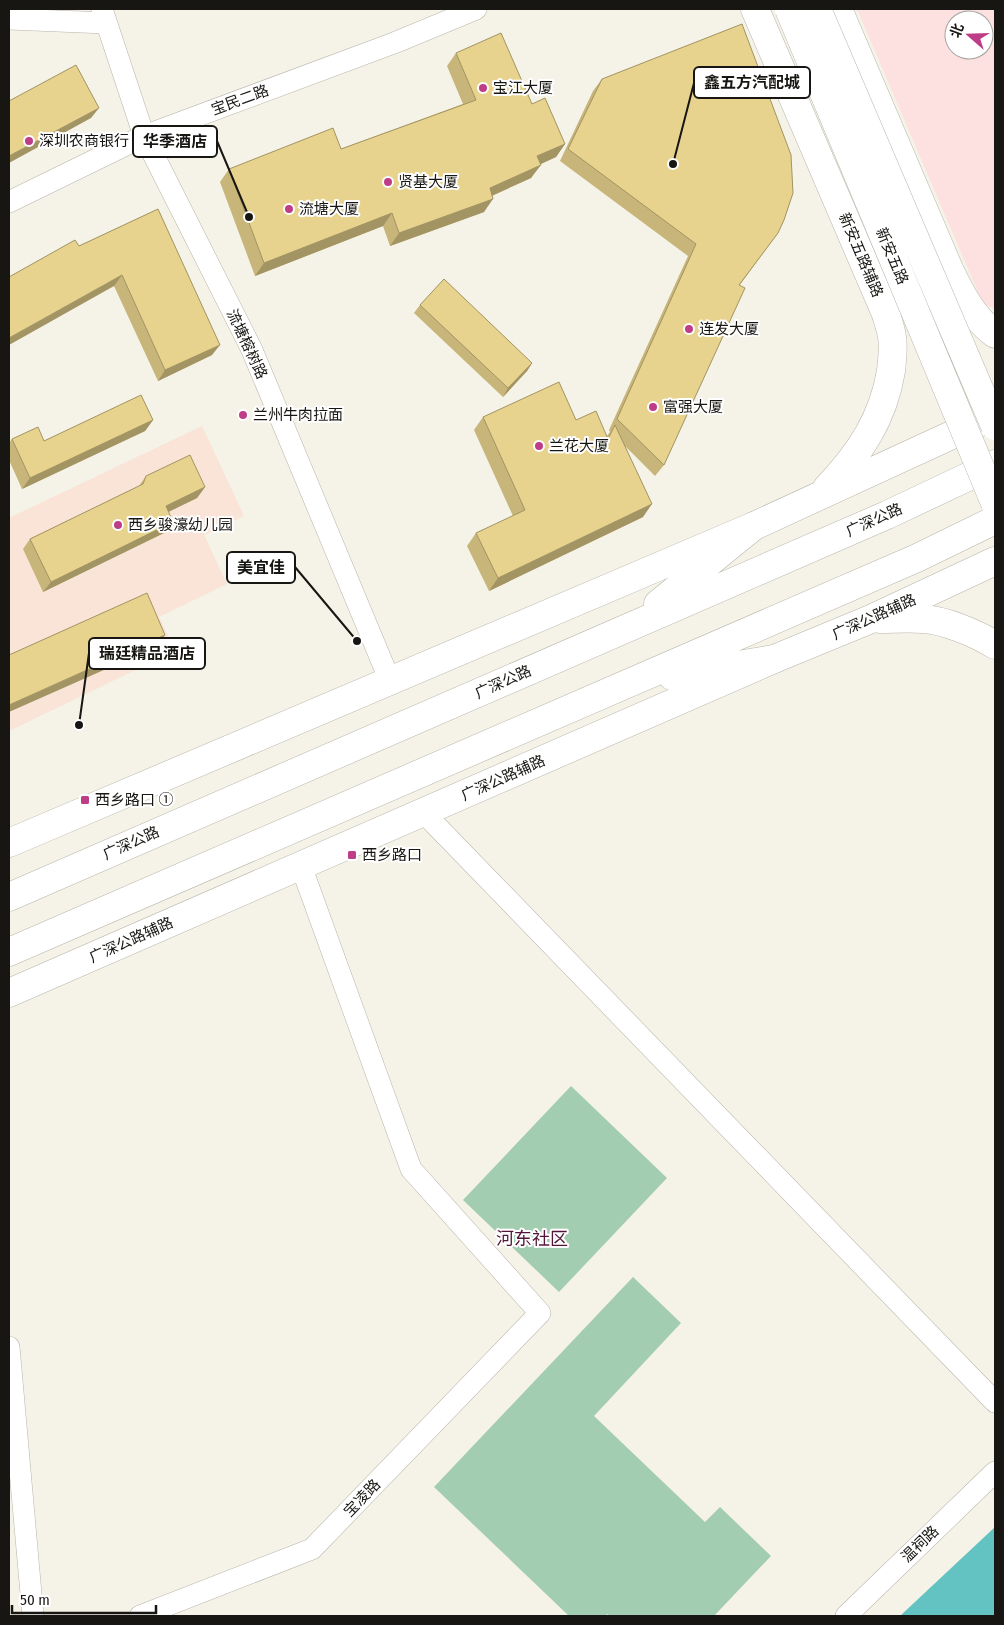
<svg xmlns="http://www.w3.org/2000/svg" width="1004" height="1625" font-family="'Fira Sans Condensed','Noto Sans SC',sans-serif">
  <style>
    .commercial { fill: #fae3d7 }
    .industrial { fill: #fce1e0; fill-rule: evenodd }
    .green { fill: #a3cdb1 }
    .water { fill: #63c2c2 }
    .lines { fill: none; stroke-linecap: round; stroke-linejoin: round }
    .minor-casing { stroke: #b8b5aa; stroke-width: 22 }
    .major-casing { stroke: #b8b5aa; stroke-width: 29 }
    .highway-casing { stroke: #b8b5aa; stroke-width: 29 }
    .minor { stroke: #fff; stroke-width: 21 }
    .major { stroke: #fff; stroke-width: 28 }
    .highway { stroke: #fff; stroke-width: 28 }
    .major-bridge-casing { stroke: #b8b5aa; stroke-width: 29; stroke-linecap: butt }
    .major-bridge { stroke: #fff; stroke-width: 28 }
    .wall { fill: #c7b57a }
    .shaded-wall { fill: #a29463 }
    .building { fill: #e7d38e; stroke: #a29463 }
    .poi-dot { fill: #be3d87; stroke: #fff; stroke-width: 2 }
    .labels { text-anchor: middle; stroke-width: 4; stroke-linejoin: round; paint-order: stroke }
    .poi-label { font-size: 15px; fill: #171612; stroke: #fff; text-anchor: start }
    .street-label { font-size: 15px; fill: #171612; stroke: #fff }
    .quarter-label { font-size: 18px; fill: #531538; stroke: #fff }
    .leader { fill: none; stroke: #171612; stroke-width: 2 }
    .callout-dot { fill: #171612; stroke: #fff; stroke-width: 2 }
    .callout { fill: #fff; stroke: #171612; stroke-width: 2 }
    .callout-label { font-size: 16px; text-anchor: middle; font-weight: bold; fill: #171612 }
  </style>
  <rect width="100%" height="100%" fill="#f5f2e7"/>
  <path class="commercial" d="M 202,426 L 244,516 L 204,535 L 227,584 L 159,617 L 175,651 L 9,731 L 9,518 Z"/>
  <path class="industrial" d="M 857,9 L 995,9 L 995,309 L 983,304 ZM 954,20 L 984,20 L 984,50 L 954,50 Z"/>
  <path class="green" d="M 571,1086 L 667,1178 L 559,1292 L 463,1200 Z
    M 633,1277 L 681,1323 L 594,1416 L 705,1522 L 720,1507 L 771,1556 L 714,1616 L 610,1616 L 607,1614 L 605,1616 L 569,1616 L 434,1487 Z"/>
  <path class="water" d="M 995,1527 L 995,1616 L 900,1616 Z"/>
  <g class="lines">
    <g class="minor-casing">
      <path id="minor" d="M 102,9 L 144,136 L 252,350 L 390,681
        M 9,19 L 106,23
        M 9,202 L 144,136 L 394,43 L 476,9
        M 423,812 L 995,1402
        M 9,1347 L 33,1616
        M 140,1616 L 312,1549 L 540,1313 L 411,1169 L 301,866
        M 846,1616 L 995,1472"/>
    </g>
    <g class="major-casing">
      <path id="major" d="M 755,9 L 886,314 C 888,321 891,329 892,337 C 894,348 892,360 891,371 C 883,419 860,453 827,488
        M 838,9 L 949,269 C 961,294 973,318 995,334
        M 880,619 C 895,619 909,618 923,619 C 945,620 977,634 995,645
        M 9,843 L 754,526 L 995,415
        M 9,993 L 774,659 L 871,619 L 995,561"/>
    </g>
    <g class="highway-casing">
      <path id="highway" d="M 658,604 L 754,526
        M 672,676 L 774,659
        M 9,897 L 887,515 L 995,464
        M 9,952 L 917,558 L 995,520"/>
    </g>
    <use href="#minor" class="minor"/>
    <use href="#major" class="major"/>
    <use href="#highway" class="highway"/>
    <g class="major-bridge-casing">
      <path id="major-bridge" d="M 789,9 L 995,503
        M 817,9 L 995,426"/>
    </g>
    <use href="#major-bridge" class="major-bridge"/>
  </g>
  <path class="wall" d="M 456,53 L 532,104 L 565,144 L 556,157 L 540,164 L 531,178 L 492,196 L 484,212 L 390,246 L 383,226 L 255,276 L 220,182 L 229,169 L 341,149 L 463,104 L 447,66 Z
    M 602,79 L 778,233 L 739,286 L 664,465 L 655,476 L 625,446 L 643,517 L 489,591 L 467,546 L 476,533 L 513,516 L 474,430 L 483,417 L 576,420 L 607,436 L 610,432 L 609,430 L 688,256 L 560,161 L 593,91 Z
    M 158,209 L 212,355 L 158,381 L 114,286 L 79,246 Z
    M 420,305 L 532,363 L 527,371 L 503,397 L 414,313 Z
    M 153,420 L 145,431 L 22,489 L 9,460 L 9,443 L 12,439 L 44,441 Z
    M 146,476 L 205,487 L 197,498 L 168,512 L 166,532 L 43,592 L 23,549 L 30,539 L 139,486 Z"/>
  <path class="shaded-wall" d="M 99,108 L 91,118 L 9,163 L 9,156 Z
    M 565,144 L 556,157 L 528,170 L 537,156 Z
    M 541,165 L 531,178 L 480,201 L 490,188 Z
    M 493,199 L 484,212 L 390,246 L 399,233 Z
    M 392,213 L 383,226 L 255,276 L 264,263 Z
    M 122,275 L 114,286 L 9,345 L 9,338 Z
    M 220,345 L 212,355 L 158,381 L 165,370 Z
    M 532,363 L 527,371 L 503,397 L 508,388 Z
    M 153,420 L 145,431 L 22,489 L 30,478 Z
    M 205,487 L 197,498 L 158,517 L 166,506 Z
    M 652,504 L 643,517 L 489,591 L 498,578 Z
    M 173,522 L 166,532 L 43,592 L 51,582 Z
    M 165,635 L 158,646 L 9,712 L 9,705 Z"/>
  <path class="building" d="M 742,24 L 791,155 L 793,193 L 784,220 L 778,233 L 739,285 L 745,288 L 664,465 L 617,419 L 696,244 L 568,149 L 602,79 Z
    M 501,33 L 532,104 L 545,98 L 565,144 L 537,156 L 541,165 L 490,188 L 493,199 L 399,233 L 392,213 L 264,263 L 229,169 L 333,128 L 341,149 L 476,100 L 456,53 Z
    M 76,65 L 99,108 L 9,156 L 9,101 Z
    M 158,209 L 220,345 L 165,370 L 122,275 L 9,338 L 9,277 L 75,240 L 79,246 Z
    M 444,279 L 532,363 L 508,388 L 420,305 Z
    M 559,382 L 576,420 L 596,411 L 608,439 L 615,425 L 652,504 L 498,578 L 476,533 L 525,510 L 483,417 Z
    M 141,395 L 153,420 L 30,478 L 12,439 L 38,427 L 44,441 Z
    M 190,455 L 205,487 L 166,506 L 173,522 L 51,582 L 30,539 L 143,484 L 146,476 Z
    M 147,593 L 165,635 L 9,705 L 9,655 Z"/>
  <g class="poi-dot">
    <circle cx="483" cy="88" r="5"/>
    <circle cx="29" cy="141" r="5"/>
    <circle cx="388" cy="182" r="5"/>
    <circle cx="289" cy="209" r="5"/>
    <circle cx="689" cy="329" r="5"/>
    <circle cx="653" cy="407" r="5"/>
    <circle cx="243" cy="415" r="5"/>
    <circle cx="539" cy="446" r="5"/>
    <circle cx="118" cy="525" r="5"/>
    <rect x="80" y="795" width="10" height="10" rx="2.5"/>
    <rect x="347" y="850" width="10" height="10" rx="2.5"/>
  </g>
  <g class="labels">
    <g class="poi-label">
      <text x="493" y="93">宝江大厦</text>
      <text x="39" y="146">深圳农商银行</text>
      <text x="398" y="187">贤基大厦</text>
      <text x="299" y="214">流塘大厦</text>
      <text x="699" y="334">连发大厦</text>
      <text x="663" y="412">富强大厦</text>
      <text x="253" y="420">兰州牛肉拉面</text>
      <text x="549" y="451">兰花大厦</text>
      <text x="128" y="530">西乡骏濠幼儿园</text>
      <text x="95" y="805">西乡路口 ①</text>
      <text x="362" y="860">西乡路口</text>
    </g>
    <g class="street-label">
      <text transform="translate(240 100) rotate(-20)" y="5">宝民二路</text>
      <text transform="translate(861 255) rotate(67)" y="5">新安五路辅路</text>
      <text transform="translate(892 256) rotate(67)" y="5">新安五路</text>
      <text transform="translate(247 344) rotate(65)" y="5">流塘榕树路</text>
      <text transform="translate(874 520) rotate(-24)" y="5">广深公路</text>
      <text transform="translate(874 617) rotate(-24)" y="5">广深公路辅路</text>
      <text transform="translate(503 682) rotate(-24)" y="5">广深公路</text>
      <text transform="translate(503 778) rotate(-24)" y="5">广深公路辅路</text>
      <text transform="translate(131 843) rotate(-24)" y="5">广深公路</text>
      <text transform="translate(131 940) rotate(-24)" y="5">广深公路辅路</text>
      <text transform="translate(362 1498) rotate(-46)" y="5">宝凌路</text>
      <text transform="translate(920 1544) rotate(-44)" y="5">温祠路</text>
    </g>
    <g class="quarter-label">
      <text x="532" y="1245">河东社区</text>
    </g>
  </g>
  <path class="leader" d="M673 164L694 83M249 217L217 141M357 641L295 567M79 725L89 653"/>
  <g class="callout-dot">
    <circle cx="673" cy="164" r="5"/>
    <circle cx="249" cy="217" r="5"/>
    <circle cx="357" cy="641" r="5"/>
    <circle cx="79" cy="725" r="5"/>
  </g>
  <g class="callout">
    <rect x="694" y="67" width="116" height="31" rx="5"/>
    <rect x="133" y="126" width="84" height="31" rx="5"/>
    <rect x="227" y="552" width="68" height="31" rx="5"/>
    <rect x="89" y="638" width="116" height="31" rx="5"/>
  </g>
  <g class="callout-label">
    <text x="752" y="88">鑫五方汽配城</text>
    <text x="175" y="147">华季酒店</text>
    <text x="261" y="573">美宜佳</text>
    <text x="147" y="659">瑞廷精品酒店</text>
  </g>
  <rect width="1004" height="1625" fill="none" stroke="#171612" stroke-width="20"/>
  <g transform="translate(969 35) rotate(290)"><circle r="24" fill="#ffffff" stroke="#a2a2a0"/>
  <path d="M0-4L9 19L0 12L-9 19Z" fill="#be3d87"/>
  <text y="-8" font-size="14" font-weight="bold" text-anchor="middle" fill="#171612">北</text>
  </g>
  <path d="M12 1605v8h144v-8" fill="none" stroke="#171612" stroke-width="2.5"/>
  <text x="20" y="1605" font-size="15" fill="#171612" stroke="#ffffff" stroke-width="4" paint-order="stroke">50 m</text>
</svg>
